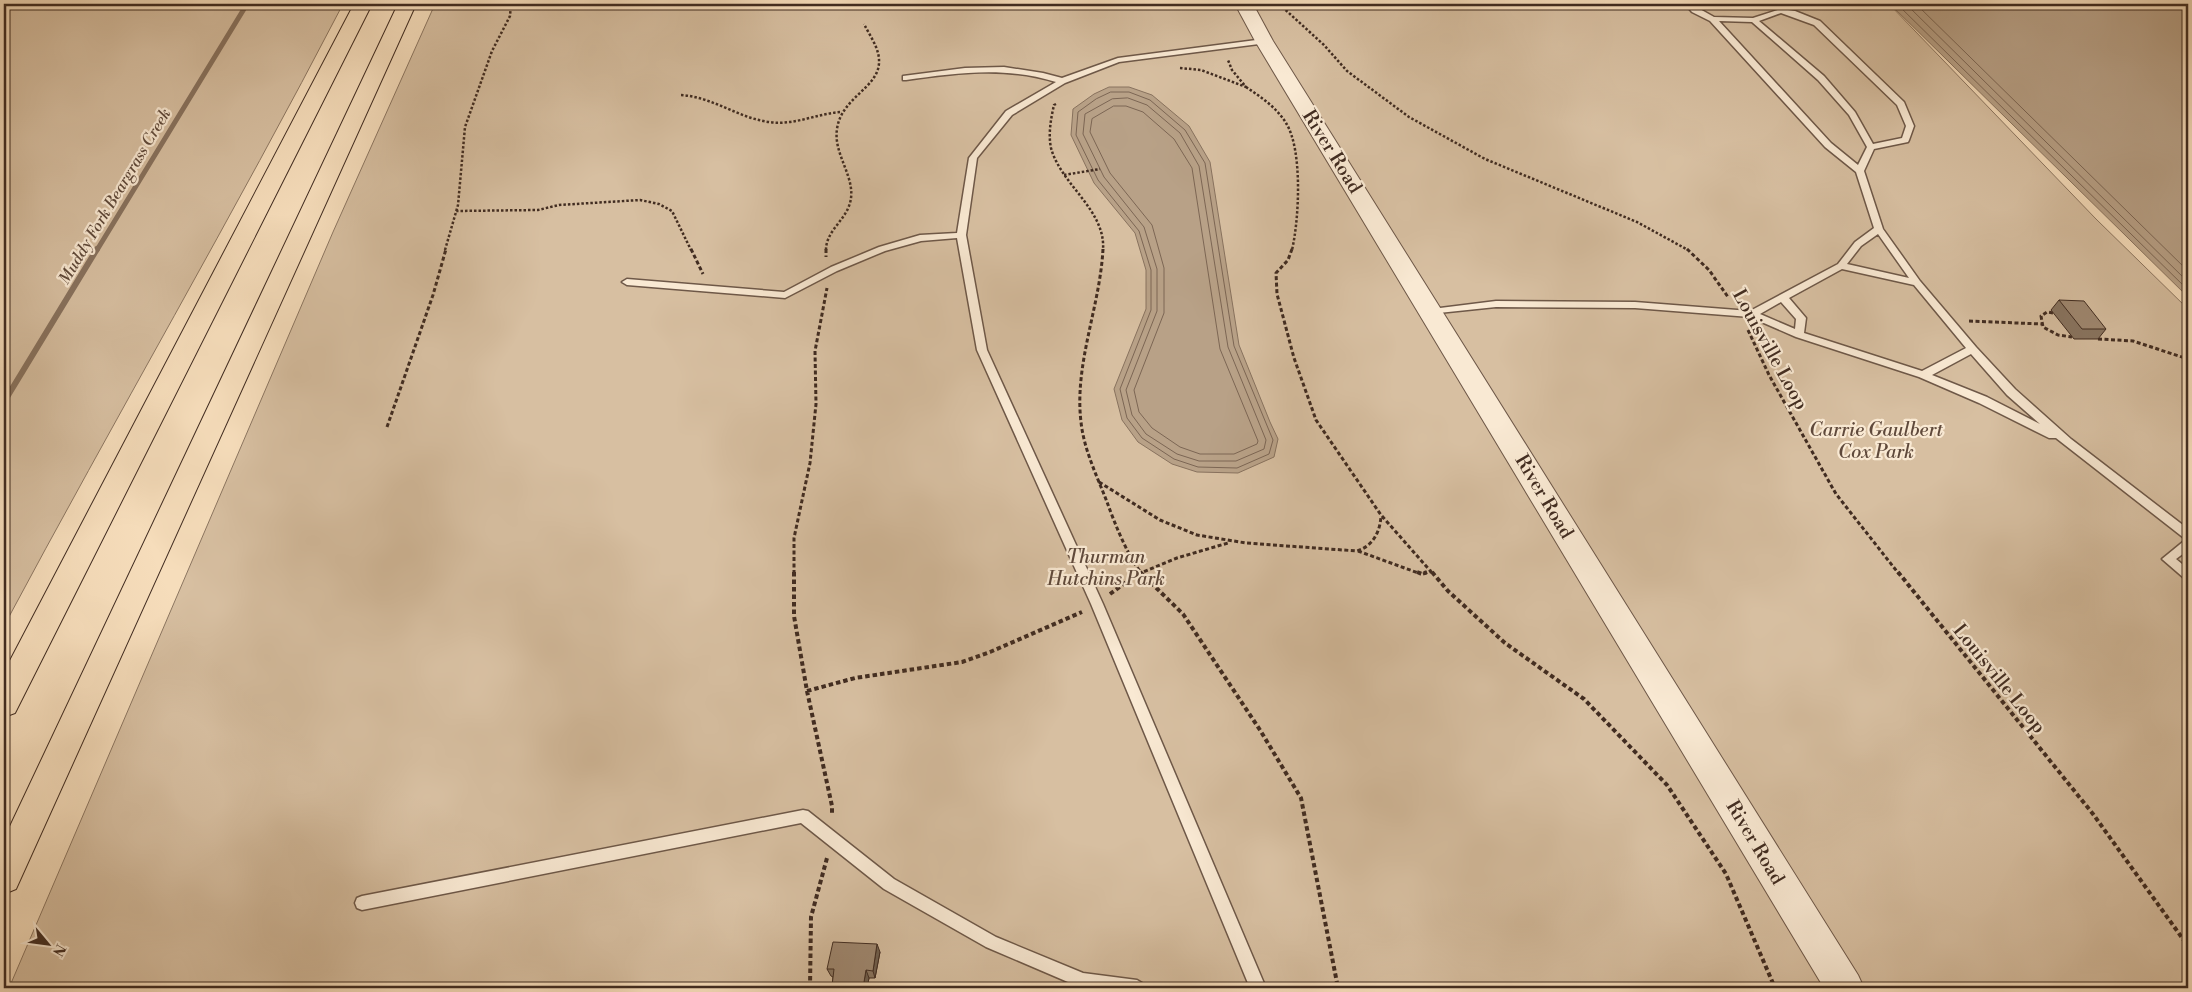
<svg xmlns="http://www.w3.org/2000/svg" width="2192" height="992" font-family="'Libre Bodoni',serif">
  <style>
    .green { fill: #d7bfa1; stroke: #8c7661 }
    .water { fill: #b8a187; stroke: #88725e }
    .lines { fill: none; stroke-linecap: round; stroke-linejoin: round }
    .shore { stroke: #7c6654; stroke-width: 1 }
    .stream-far1 { stroke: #88725e; stroke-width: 5 }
    .stream { stroke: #88725e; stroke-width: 6 }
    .service-casing { stroke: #6e5848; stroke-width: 3 }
    .tertiary-casing { stroke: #6e5848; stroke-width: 2 }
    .motorway-casing { stroke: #412c21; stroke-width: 2 }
    .path-far2 { stroke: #412c21; stroke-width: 2.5; stroke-dasharray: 2.5 2; stroke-linecap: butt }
    .path-far1 { stroke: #412c21; stroke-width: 3; stroke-dasharray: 4 2.5; stroke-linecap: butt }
    .path { stroke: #412c21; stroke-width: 4; stroke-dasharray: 4.5 3; stroke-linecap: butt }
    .service { fill: #f9e9d3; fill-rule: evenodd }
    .tertiary { fill: #f9e9d3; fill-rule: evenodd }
    .motorway { fill: #f6ddbb; fill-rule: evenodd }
    .wall { fill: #897561; stroke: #412c21 }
    .shaded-wall { fill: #6f5f4f; stroke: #412c21 }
    .building { fill: #9f8871; stroke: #412c21 }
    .labels { text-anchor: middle; stroke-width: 4.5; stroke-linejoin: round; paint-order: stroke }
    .far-water-label { font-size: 16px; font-style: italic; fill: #5f493a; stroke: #f9e9d3 }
    .street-label { font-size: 19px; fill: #412c21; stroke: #f9e9d3 }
    .park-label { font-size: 19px; font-style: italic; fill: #5f493b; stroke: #f9e9d3 }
  </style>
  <rect width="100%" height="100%" fill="#f6ddbb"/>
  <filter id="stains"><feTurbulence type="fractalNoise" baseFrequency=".004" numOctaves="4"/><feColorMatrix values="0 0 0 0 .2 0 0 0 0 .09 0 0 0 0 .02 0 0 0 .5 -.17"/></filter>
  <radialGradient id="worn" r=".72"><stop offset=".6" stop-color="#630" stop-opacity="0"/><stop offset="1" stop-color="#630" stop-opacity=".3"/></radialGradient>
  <path class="green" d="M 4,4 L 343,4 C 234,214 115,418 4,626 Z
    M 435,4 L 1889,4 L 2096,219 L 2188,309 L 2188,988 L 9,988 L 333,232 Z"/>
  <path class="water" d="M 1890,4 L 2188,4 L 2188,297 Z
    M 1109,87 L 1129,87 L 1152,95 L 1189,126 L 1210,162 L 1239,345 L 1270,422 L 1278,439 L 1274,457 L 1238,473 L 1197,472 L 1172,464 L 1138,442 L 1122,420 L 1114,389 L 1146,309 L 1146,270 L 1135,233 L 1094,183 L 1071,135 L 1073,109 L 1094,94 Z"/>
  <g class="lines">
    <path class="shore" d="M 1897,4 L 2188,290
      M 1906,4 L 2188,282
      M 1916,4 L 2188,271
      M 1111,92 L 1129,92 L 1150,100 L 1185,130 L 1205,163 L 1234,346 L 1273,440 L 1269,454 L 1237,468 L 1198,467 L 1174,459 L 1142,438 L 1127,418 L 1120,389 L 1151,310 L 1151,270 L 1139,231 L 1098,180 L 1076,135 L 1078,112 L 1096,99 Z
      M 1128,98 L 1147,105 L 1180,133 L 1199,166 L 1228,347 L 1266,440 L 1264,449 L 1236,461 L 1199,461 L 1177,454 L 1146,434 L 1132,415 L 1126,390 L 1157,311 L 1157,269 L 1144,227 L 1104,177 L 1083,134 L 1085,114 L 1112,99 Z
      M 1114,106 L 1126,106 L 1143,112 L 1174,139 L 1192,168 L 1220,349 L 1258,441 L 1257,444 L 1234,454 L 1200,454 L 1180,447 L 1152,428 L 1139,412 L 1134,390 L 1164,313 L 1164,268 L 1152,225 L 1110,173 L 1090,132 L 1092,119 Z"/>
    <path class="stream-far1" d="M 97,250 L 247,4"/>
    <path class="stream" d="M 4,402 L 97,249"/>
    <g class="service-casing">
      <path id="service" d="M 1685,4 L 1693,4 L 1698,8 L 1714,17 L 1753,18 L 1781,9 L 1795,11 L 1820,21 L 1904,102 L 1914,126 L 1909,140 L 1908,142 L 1874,149 L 1864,171 L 1883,229 L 1920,281 L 1976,347 L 2015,389 L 2071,439 L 2188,529 L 2188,539 L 2184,538 L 2056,438 L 2049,438 L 1979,403 L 1919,377 L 1796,337 L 1750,317 L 1635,308 L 1496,307 L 1429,314 L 1427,312 L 1432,309 L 1496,301 L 1635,302 L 1750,311 L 1838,264 L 1855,242 L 1874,228 L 1856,172 L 1825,147 L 1710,21 L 1692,12 ZM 1781,13 L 1814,25 L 1897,105 L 1906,126 L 1902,138 L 1873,144 L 1855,112 L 1824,76 L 1759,21 ZM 1719,21 L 1752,22 L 1818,80 L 1849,115 L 1867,147 L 1858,165 L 1831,143 ZM 1878,234 L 1909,278 L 1847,264 L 1861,246 ZM 1842,269 L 1914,285 L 1966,348 L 1922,371 L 1804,333 L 1806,318 L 1789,298 ZM 1781,302 L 1796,319 L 1795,329 L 1760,314 ZM 1971,354 L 2007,395 L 2040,424 L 1987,397 L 1932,375 Z
        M 1264,39 L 1267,39 L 1267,43 L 1119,62 L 1065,83 L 1012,115 L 977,158 L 966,235 L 987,350 L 1103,604 L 1266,988 L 1250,988 L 1091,604 L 977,350 L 957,238 L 921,241 L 885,251 L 837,271 L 785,298 L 627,285 L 622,282 L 627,279 L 784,292 L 831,267 L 879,247 L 920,235 L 957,233 L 969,158 L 1006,111 L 1056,82 C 1006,66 956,73 906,80 L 903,80 L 903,76 L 965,68 L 1004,67 L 1043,73 L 1062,78 L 1118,58 Z
        M 2188,540 L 2188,550 L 2176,559 L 2188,569 L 2188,580 L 2184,578 L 2162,559 L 2184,541 Z
        M 803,810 L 808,811 L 894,879 L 996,937 L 1083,973 L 1137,980 L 1142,983 L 1145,988 L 1082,988 L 986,947 L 884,889 L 801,823 L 362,910 L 357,908 L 355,903 L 357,898 L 362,896 Z"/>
    </g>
    <g class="tertiary-casing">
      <path id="tertiary" d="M 1235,4 L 1253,4 L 1273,41 L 1858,975 L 1864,988 L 1824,988 L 1255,41 Z"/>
    </g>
    <g class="motorway-casing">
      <path id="motorway" d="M 354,4 L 372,4 L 15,713 L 4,717 L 4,672 Z
        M 398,4 L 416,4 L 16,889 L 4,894 L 4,839 Z"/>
    </g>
    <path class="path-far2" d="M 1279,4 L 1324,45 L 1347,71 L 1409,117 L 1485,159 L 1637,222 L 1688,250
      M 1180,68 L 1201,70 L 1246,87 L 1232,70 L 1228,60
      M 1246,87 C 1261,97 1277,108 1286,123 C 1303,150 1299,220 1292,250
      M 681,95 C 713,97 738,118 769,122 C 794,126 818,113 842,112
      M 1056,104 L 1054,105 C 1051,118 1048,134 1051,148 C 1061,185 1106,210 1103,250
      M 1064,175 L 1100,169
      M 456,211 L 538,210 L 559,205 L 640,200 L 659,204 L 672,211 L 691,250
      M 445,250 L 458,205 L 465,127 L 492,51 L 510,16 L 511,4
      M 826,250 C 826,231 845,221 850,203 C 857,178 833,155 837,129 C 841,98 878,88 879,63 C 880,49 870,36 864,24"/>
    <path class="path-far1" d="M 691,249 L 703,274
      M 826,249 L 826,257
      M 1103,249 C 1100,307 1074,364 1081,422 C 1084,450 1097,476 1107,502 C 1115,524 1127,555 1142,574
      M 1292,249 L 1288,260 L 1276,273 L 1277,294 L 1294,358 L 1316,420 L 1381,515 L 1433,574
      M 1687,249 L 1709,270 L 1728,297
      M 2053,313 L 2047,312 L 2041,316 L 2043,327 L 2058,335 L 2072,337
      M 1969,321 L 2041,324
      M 1748,330 L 1769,375 L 1836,494 L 1899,574
      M 2098,339 L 2133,341 L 2188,359
      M 387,427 L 433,295 L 446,249
      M 1099,482 L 1160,520 L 1197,535 L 1246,543 L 1357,551 C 1373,546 1380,532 1381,516
      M 1358,551 L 1421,574
      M 794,574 L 794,538 L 810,463 L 816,404 L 815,351 L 827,288
      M 1138,574 L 1177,558 L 1228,543
      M 1423,574 L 1432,571"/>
    <path class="path" d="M 794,572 L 794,616 L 807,691 L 832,806 L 832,815
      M 1140,572 L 1183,614 L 1260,730 L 1301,798 L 1338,988
      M 1417,572 L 1422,574 L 1427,572
      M 1432,572 L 1448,591 L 1505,643 L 1584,699 L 1667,785 L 1726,874 L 1775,988
      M 1898,572 L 2093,814 L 2188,946
      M 1110,594 L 1140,572
      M 807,691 L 855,678 L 962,662 L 990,652 L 1082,612
      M 810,988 L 811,917 L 827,858"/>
    <use href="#service" class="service"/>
    <use href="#tertiary" class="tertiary"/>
    <use href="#motorway" class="motorway"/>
  </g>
  <path class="wall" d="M 2059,300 L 2106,329 L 2098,339 L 2074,339 L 2051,310 Z
    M 880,952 L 875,978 L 869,978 L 867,988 L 833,988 L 832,986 L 833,977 L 831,976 L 827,969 Z"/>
  <path class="shaded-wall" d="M 877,944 L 880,952 L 875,978 L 873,971 Z
    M 866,970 L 869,978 L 867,988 L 863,988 Z"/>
  <path class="building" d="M 2059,300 L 2084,301 L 2106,329 L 2082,329 Z
    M 833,942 L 877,944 L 873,971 L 866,970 L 863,988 L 832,986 L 834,969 L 827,969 Z"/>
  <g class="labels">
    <g class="far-water-label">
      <text transform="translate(114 196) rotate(-59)" y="6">Muddy Fork Beargrass Creek</text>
    </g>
    <g class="street-label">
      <text transform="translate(1333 151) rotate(58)" y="7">River Road</text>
      <text transform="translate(1771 349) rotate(61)" y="7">Louisville Loop</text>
      <text transform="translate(1545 496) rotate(59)" y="7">River Road</text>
      <text transform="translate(2000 678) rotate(51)" y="7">Louisville Loop</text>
      <text transform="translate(1756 842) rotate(59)" y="7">River Road</text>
    </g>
    <g class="park-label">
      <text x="1876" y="436">Carrie Gaulbert<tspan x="1876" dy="22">Cox Park</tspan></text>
      <text x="1106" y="563">Thurman<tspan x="1106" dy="22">Hutchins Park</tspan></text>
    </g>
  </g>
  <rect width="2192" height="992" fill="none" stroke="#f6ddbb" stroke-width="20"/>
  <rect x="5" y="5" width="2182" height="982" fill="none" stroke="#412c21" stroke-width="2.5"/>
  <rect x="10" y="10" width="2172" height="972" fill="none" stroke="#412c21"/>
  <g transform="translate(48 944) rotate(119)" stroke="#f9e9d3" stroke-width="4" paint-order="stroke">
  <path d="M0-4L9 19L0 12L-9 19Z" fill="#412c21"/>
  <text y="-8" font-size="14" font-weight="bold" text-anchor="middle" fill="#412c21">N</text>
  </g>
  <rect width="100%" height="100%" filter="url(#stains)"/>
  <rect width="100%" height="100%" fill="url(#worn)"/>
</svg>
